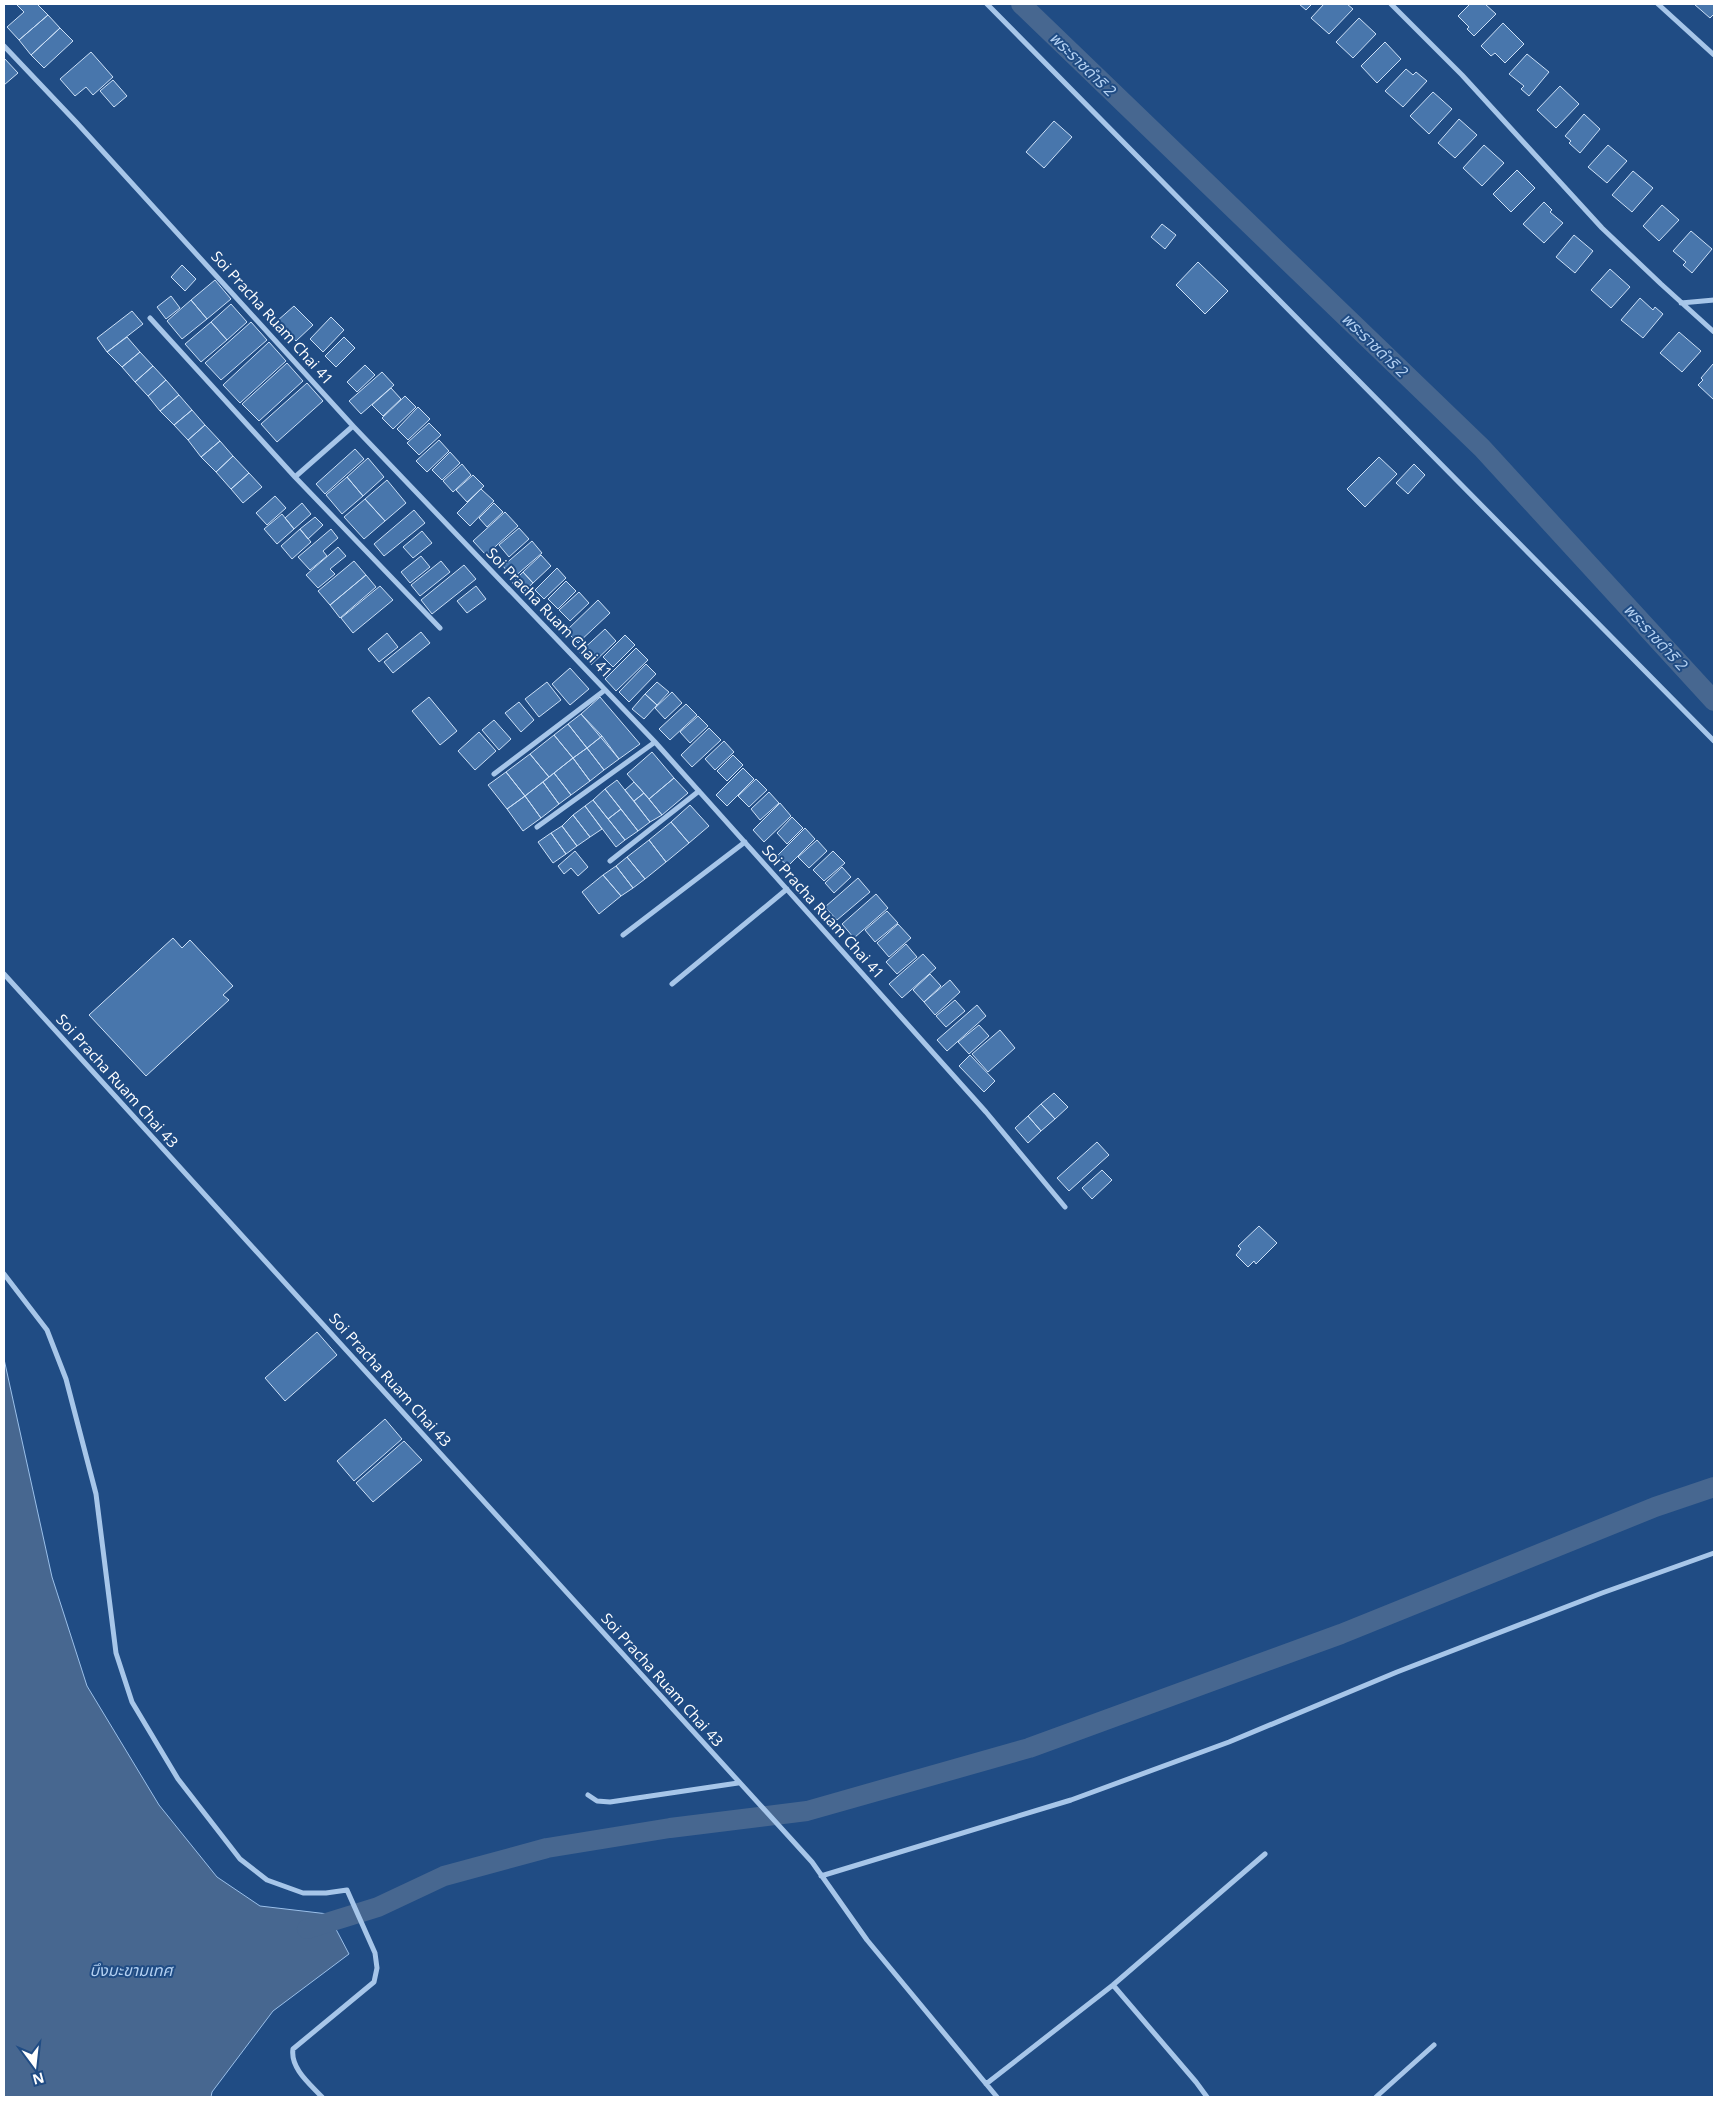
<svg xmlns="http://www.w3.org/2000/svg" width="1718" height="2101" font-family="'Open Sans','Noto Sans Thai',sans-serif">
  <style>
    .water { fill: #476790; stroke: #9bc0ea }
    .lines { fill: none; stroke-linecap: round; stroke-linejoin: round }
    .canal { stroke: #476790; stroke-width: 20 }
    .building { fill: #4876ac; stroke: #cce0f7 }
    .minor { stroke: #a7c6e9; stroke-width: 5 }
    .labels { text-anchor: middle; stroke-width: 4; stroke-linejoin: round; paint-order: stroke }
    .street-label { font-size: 15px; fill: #fff; stroke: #204c84 }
    .water-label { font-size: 16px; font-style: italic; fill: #b3d0f1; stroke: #204c84 }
  </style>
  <rect width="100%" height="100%" fill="#204c84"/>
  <path class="water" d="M 4,1359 L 52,1577 L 87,1686 L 159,1805 L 217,1877 L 260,1906 L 328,1914 L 349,1954 L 273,2011 L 212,2092 L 211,2097 L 4,2097 Z"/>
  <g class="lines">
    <path class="canal" d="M 1021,4 L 1482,448 L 1714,701
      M 307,1929 L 378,1907 L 444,1876 L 547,1848 L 670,1828 L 807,1811 L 1029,1748 L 1341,1634 L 1655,1507 L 1714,1487"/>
  </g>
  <path class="building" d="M 16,4 L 37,4 L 48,15 L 19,40 L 7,27 L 24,12 Z
    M 1299,4 L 1312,4 L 1306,10 Z
    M 1324,4 L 1347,4 L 1353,9 L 1329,34 L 1311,18 Z
    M 1470,4 L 1485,4 L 1496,14 L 1474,36 L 1467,29 L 1469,27 L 1458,16 Z
    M 1694,4 L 1714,4 L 1714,14 L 1710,18 Z
    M 48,15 L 60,28 L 31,55 L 19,40 Z
    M 1359,18 L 1376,34 L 1353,58 L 1336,42 Z
    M 1503,23 L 1524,44 L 1505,63 L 1495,53 L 1491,56 L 1481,46 Z
    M 60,28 L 73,41 L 44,68 L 31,55 Z
    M 1385,42 L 1401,59 L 1377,83 L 1361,66 Z
    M 91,52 L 113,77 L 93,95 L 86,87 L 75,96 L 60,79 Z
    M 1527,54 L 1549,72 L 1529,96 L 1521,89 L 1524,86 L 1509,74 Z
    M 4,58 L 18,73 L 4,85 Z
    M 1406,69 L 1413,75 L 1416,72 L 1427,81 L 1403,107 L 1385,91 Z
    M 113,80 L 127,96 L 114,107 L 100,91 Z
    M 1560,86 L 1579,104 L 1556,128 L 1537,110 Z
    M 1433,92 L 1452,109 L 1429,134 L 1410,116 Z
    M 1584,114 L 1600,129 L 1580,153 L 1569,143 L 1571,141 L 1565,136 Z
    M 1459,119 L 1477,135 L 1455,158 L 1438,143 Z
    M 1054,121 L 1072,137 L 1044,168 L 1026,152 Z
    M 1484,145 L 1504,163 L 1482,186 L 1463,168 Z
    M 1608,145 L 1627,161 L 1607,183 L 1588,167 Z
    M 1517,170 L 1535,188 L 1511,212 L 1493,194 Z
    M 1633,171 L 1653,188 L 1632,212 L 1612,195 Z
    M 1544,202 L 1552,210 L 1550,212 L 1563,223 L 1544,243 L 1523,224 Z
    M 1662,205 L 1679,220 L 1659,241 L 1643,226 Z
    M 1162,224 L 1176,235 L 1165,249 L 1151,237 Z
    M 1691,231 L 1712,249 L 1692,273 L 1683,265 L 1686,262 L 1673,251 Z
    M 1574,235 L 1593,251 L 1575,273 L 1556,257 Z
    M 1198,262 L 1228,291 L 1205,314 L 1176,285 Z
    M 182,265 L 196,279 L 185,291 L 171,277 Z
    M 1610,269 L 1630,287 L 1611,308 L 1591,290 Z
    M 215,280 L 231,299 L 207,319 L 191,300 Z
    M 171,296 L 180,308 L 166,319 L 157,307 Z
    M 1640,298 L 1653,310 L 1655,307 L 1663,314 L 1643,338 L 1621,320 Z
    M 191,300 L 207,319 L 182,339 L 167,321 Z
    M 231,304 L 247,322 L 227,340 L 211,322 Z
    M 294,306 L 313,325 L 296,341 L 277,321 Z
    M 132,311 L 143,324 L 107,352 L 97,338 Z
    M 331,317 L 344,330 L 323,352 L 310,339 Z
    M 211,322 L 227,340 L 201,362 L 185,344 Z
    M 251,322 L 267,340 L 221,380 L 205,363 Z
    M 1679,332 L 1701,351 L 1682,372 L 1660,353 Z
    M 127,337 L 140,352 L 122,367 L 107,352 Z
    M 344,337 L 355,348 L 336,367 L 325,356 Z
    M 269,342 L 286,361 L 240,403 L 223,385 Z
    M 140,352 L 153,366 L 135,382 L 122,367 Z
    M 287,363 L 303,381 L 259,421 L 242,404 Z
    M 1713,364 L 1714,365 L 1714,400 L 1698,385 L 1703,380 L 1701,378 Z
    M 365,365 L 375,375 L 357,392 L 347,382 Z
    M 153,366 L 166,380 L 148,396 L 135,382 Z
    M 382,372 L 394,385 L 361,414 L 349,401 Z
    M 166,380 L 179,395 L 160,411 L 148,396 Z
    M 307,383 L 323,401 L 277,442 L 261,424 Z
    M 391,388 L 401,399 L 383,416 L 372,405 Z
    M 179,395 L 192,410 L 174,425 L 160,411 Z
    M 405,396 L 416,407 L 393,429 L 382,418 Z
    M 418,407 L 430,419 L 408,440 L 397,429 Z
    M 192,410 L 205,425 L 188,440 L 174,425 Z
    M 429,423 L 441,435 L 419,455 L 407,443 Z
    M 205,425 L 220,441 L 201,457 L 188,440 Z
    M 439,440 L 449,451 L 427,472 L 416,461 Z
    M 220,441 L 233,456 L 216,472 L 201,457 Z
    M 355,449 L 364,459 L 325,494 L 316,484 Z
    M 450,452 L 460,463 L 442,480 L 432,470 Z
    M 233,456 L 249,473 L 231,489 L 216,472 Z
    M 1379,457 L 1397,474 L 1365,507 L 1347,489 Z
    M 368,458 L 384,477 L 363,496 L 347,477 Z
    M 462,464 L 471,475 L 453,492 L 443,481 Z
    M 1414,464 L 1425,475 L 1408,494 L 1396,483 Z
    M 249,473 L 262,487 L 243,503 L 231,489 Z
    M 473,475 L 484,486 L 467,502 L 456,490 Z
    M 347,477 L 363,496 L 342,514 L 326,495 Z
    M 387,480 L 406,503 L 385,521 L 365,499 Z
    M 481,489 L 494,501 L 470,526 L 457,513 Z
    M 275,496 L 286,508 L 267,525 L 256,513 Z
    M 365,499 L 385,521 L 364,539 L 344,517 Z
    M 302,503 L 311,514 L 294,529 L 285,518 Z
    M 494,503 L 503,512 L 487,527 L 479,518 Z
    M 414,510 L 425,523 L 384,556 L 374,544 Z
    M 505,512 L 518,526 L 486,555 L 473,541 Z
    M 282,514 L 294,529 L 277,544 L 264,529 Z
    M 315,517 L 323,525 L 308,539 L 300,529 Z
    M 519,528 L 529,539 L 509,557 L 499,545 Z
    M 300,529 L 311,542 L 292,559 L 281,546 Z
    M 331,529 L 338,538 L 323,551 L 327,556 L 310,570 L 298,557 Z
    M 422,531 L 432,543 L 413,558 L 403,547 Z
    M 532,541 L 542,553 L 513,578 L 503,566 Z
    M 338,547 L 346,556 L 330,569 L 335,574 L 318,588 L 306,575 Z
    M 541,555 L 551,566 L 533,583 L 523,572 Z
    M 421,556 L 430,567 L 410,583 L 401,572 Z
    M 354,561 L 366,575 L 330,605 L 318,591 Z
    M 441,561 L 450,572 L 420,596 L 411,585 Z
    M 464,565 L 476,579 L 432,614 L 421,600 Z
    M 557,568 L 566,578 L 544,599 L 535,590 Z
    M 523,572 L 533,583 L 522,593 L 512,583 Z
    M 366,575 L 376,587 L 340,618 L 330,605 Z
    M 566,581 L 576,591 L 558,609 L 548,599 Z
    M 380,586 L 393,600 L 353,633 L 341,618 Z
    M 476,586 L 486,599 L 467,613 L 457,601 Z
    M 579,592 L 589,603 L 570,621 L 559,610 Z
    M 598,600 L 610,613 L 578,643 L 566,631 Z
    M 605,629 L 616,641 L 591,665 L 579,653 Z
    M 421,632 L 430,643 L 393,673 L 384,662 Z
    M 387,633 L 398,647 L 379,662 L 368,649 Z
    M 625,635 L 635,645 L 613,667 L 603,657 Z
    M 636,648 L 648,660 L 616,691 L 605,679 Z
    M 646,664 L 656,674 L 629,702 L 619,692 Z
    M 570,668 L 589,689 L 570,705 L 552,684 Z
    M 547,682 L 561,700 L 539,717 L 525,699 Z
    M 657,682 L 669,692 L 657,705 L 645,694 Z
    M 672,692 L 682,703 L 665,719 L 655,708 Z
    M 645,694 L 657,705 L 644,719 L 632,709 Z
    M 429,697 L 457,731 L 440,745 L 412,711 Z
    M 600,697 L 640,744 L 619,759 L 581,714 Z
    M 519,702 L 534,720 L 521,732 L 505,713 Z
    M 686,704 L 697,715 L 670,740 L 659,729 Z
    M 581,714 L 602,736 L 587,748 L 568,724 Z
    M 698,716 L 708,726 L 690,743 L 680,732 Z
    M 494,720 L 511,739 L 499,750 L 482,730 Z
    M 568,724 L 587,748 L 573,758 L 554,735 Z
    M 709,728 L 721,740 L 692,767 L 681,755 Z
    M 479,732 L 496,751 L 475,770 L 458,751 Z
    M 554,735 L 573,758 L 549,777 L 530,754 Z
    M 602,736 L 619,759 L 604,770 L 587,748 Z
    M 724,741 L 734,752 L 715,770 L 705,759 Z
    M 587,748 L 604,770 L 590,781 L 573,758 Z
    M 652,752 L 674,778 L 649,799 L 627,774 Z
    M 530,754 L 549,777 L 525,796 L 506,772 Z
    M 733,755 L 743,765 L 727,781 L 717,771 Z
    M 573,758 L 590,781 L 571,795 L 554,773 Z
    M 743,768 L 754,779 L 727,806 L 716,795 Z
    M 506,772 L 525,796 L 507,809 L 488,785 Z
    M 554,773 L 571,795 L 559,804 L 543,782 Z
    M 674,778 L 688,793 L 662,815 L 649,799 Z
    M 756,779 L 767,790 L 749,807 L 738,796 Z
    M 617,780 L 650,822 L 638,831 L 605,789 Z
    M 543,782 L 559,804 L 541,818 L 525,796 Z
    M 634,782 L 644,793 L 634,801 L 625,790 Z
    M 605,789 L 621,809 L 608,819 L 593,800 Z
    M 769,792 L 779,803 L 760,820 L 751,809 Z
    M 644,793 L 662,815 L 650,822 L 634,801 Z
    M 525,796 L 541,818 L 523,831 L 507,809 Z
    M 593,800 L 625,840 L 616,847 L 585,806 Z
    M 780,803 L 791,816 L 764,842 L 753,830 Z
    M 690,805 L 709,826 L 689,843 L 671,822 Z
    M 585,806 L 602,829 L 590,837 L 573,815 Z
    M 621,809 L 638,831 L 625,840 L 608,819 Z
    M 573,815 L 590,837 L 577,846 L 562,826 Z
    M 792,817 L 803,828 L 787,844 L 777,833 Z
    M 671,822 L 689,843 L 666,862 L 649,840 Z
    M 562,826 L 577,846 L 566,854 L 551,833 Z
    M 805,828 L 815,839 L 788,866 L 777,856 Z
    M 551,833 L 566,854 L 553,863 L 538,842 Z
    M 649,840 L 666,862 L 645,879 L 627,857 Z
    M 817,840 L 827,851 L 809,868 L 798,857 Z
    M 575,851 L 588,867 L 578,876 L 571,868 L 564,874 L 558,866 Z
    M 833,851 L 845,863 L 824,881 L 813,870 Z
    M 627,857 L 645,879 L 633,888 L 616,866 Z
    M 616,866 L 633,888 L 621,896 L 603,875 Z
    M 842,867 L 851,877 L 834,893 L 825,883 Z
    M 603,875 L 621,896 L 599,914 L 582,892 Z
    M 858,878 L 870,892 L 837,920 L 825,907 Z
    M 876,894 L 888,908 L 854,938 L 842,924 Z
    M 887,911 L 898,923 L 875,942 L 865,930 Z
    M 898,924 L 911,938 L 889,957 L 877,943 Z
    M 173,938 L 182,948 L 190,940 L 233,986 L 223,995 L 229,1000 L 146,1076 L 89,1015 Z
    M 906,944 L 917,957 L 897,974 L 886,962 Z
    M 923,954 L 936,968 L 902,998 L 889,984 Z
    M 930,974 L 941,986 L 924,1002 L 913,990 Z
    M 950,980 L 960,992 L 935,1015 L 924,1002 Z
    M 955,1000 L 965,1011 L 946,1027 L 936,1016 Z
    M 977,1005 L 986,1016 L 947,1051 L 937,1040 Z
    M 979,1025 L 989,1036 L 969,1054 L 958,1042 Z
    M 1000,1030 L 1015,1048 L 988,1072 L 972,1054 Z
    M 970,1055 L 995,1081 L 984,1092 L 959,1066 Z
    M 1054,1093 L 1068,1107 L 1055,1119 L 1041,1104 Z
    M 1041,1104 L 1055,1119 L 1041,1131 L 1028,1116 Z
    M 1028,1116 L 1041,1131 L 1028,1143 L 1015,1128 Z
    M 1097,1142 L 1109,1155 L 1069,1191 L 1057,1178 Z
    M 1102,1170 L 1112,1180 L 1092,1199 L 1082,1188 Z
    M 1259,1226 L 1277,1243 L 1256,1264 L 1254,1261 L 1248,1267 L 1236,1255 L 1241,1249 L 1238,1246 Z
    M 317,1332 L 337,1355 L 285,1401 L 265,1378 Z
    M 385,1419 L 402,1439 L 354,1481 L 337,1461 Z
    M 404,1441 L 422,1460 L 373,1502 L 356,1483 Z"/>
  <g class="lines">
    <path class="minor" d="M 987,4 L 1714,741
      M 1391,4 L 1462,75 L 1602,228 L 1661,284 L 1714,332
      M 1658,4 L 1714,55
      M 4,46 L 77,123 L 353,426 L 655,742 L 986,1112 L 1065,1207
      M 1681,303 L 1714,300
      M 150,318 L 295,477 L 440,628
      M 295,477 L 353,426
      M 494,774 L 605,690
      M 537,827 L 655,742
      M 610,861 L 699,791
      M 623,935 L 745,842
      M 4,974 L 812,1862 L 867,1940 L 997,2097
      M 672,984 L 787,889
      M 4,1274 L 47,1330 L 66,1379 L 96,1494 L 116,1653 L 132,1702 L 178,1779 L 240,1859 L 267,1880 L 303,1893 L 326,1893 L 347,1890 L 375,1953 L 377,1968 L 374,1982 L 293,2049 C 290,2068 310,2084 322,2097
      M 588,1795 L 597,1801 L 610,1802 L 738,1783
      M 821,1876 L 1071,1800 L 1229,1742 L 1397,1672 L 1602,1593 L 1714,1553
      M 1113,1985 L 1196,2082 L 1207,2097
      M 986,2084 L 1113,1985 L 1265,1854
      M 1376,2097 L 1434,2045"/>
  </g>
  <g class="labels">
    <g class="street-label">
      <text transform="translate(272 318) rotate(48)" y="5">Soi Pracha Ruam Chai 41</text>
      <text transform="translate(549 613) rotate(46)" y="5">Soi Pracha Ruam Chai 41</text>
      <text transform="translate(823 912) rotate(48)" y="5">Soi Pracha Ruam Chai 41</text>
      <text transform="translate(117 1081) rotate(48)" y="5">Soi Pracha Ruam Chai 43</text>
      <text transform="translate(390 1380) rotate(48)" y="5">Soi Pracha Ruam Chai 43</text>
      <text transform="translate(662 1680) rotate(48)" y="5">Soi Pracha Ruam Chai 43</text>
    </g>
    <g class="water-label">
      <text transform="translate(1083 64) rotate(44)" y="6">พระราชดำริ 2</text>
      <text transform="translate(1375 345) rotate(44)" y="6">พระราชดำริ 2</text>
      <text transform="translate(1656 637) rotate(47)" y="6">พระราชดำริ 2</text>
      <text x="131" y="1976">บึงมะขามเทศ</text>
    </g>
  </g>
  <rect width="1718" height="2101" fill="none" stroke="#ffffff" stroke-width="10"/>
  <g transform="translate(35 2066) rotate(165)" stroke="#204c84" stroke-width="4" paint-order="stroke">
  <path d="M0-4L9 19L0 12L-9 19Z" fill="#ffffff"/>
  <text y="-8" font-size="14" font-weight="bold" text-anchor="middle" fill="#ffffff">N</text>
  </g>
</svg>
